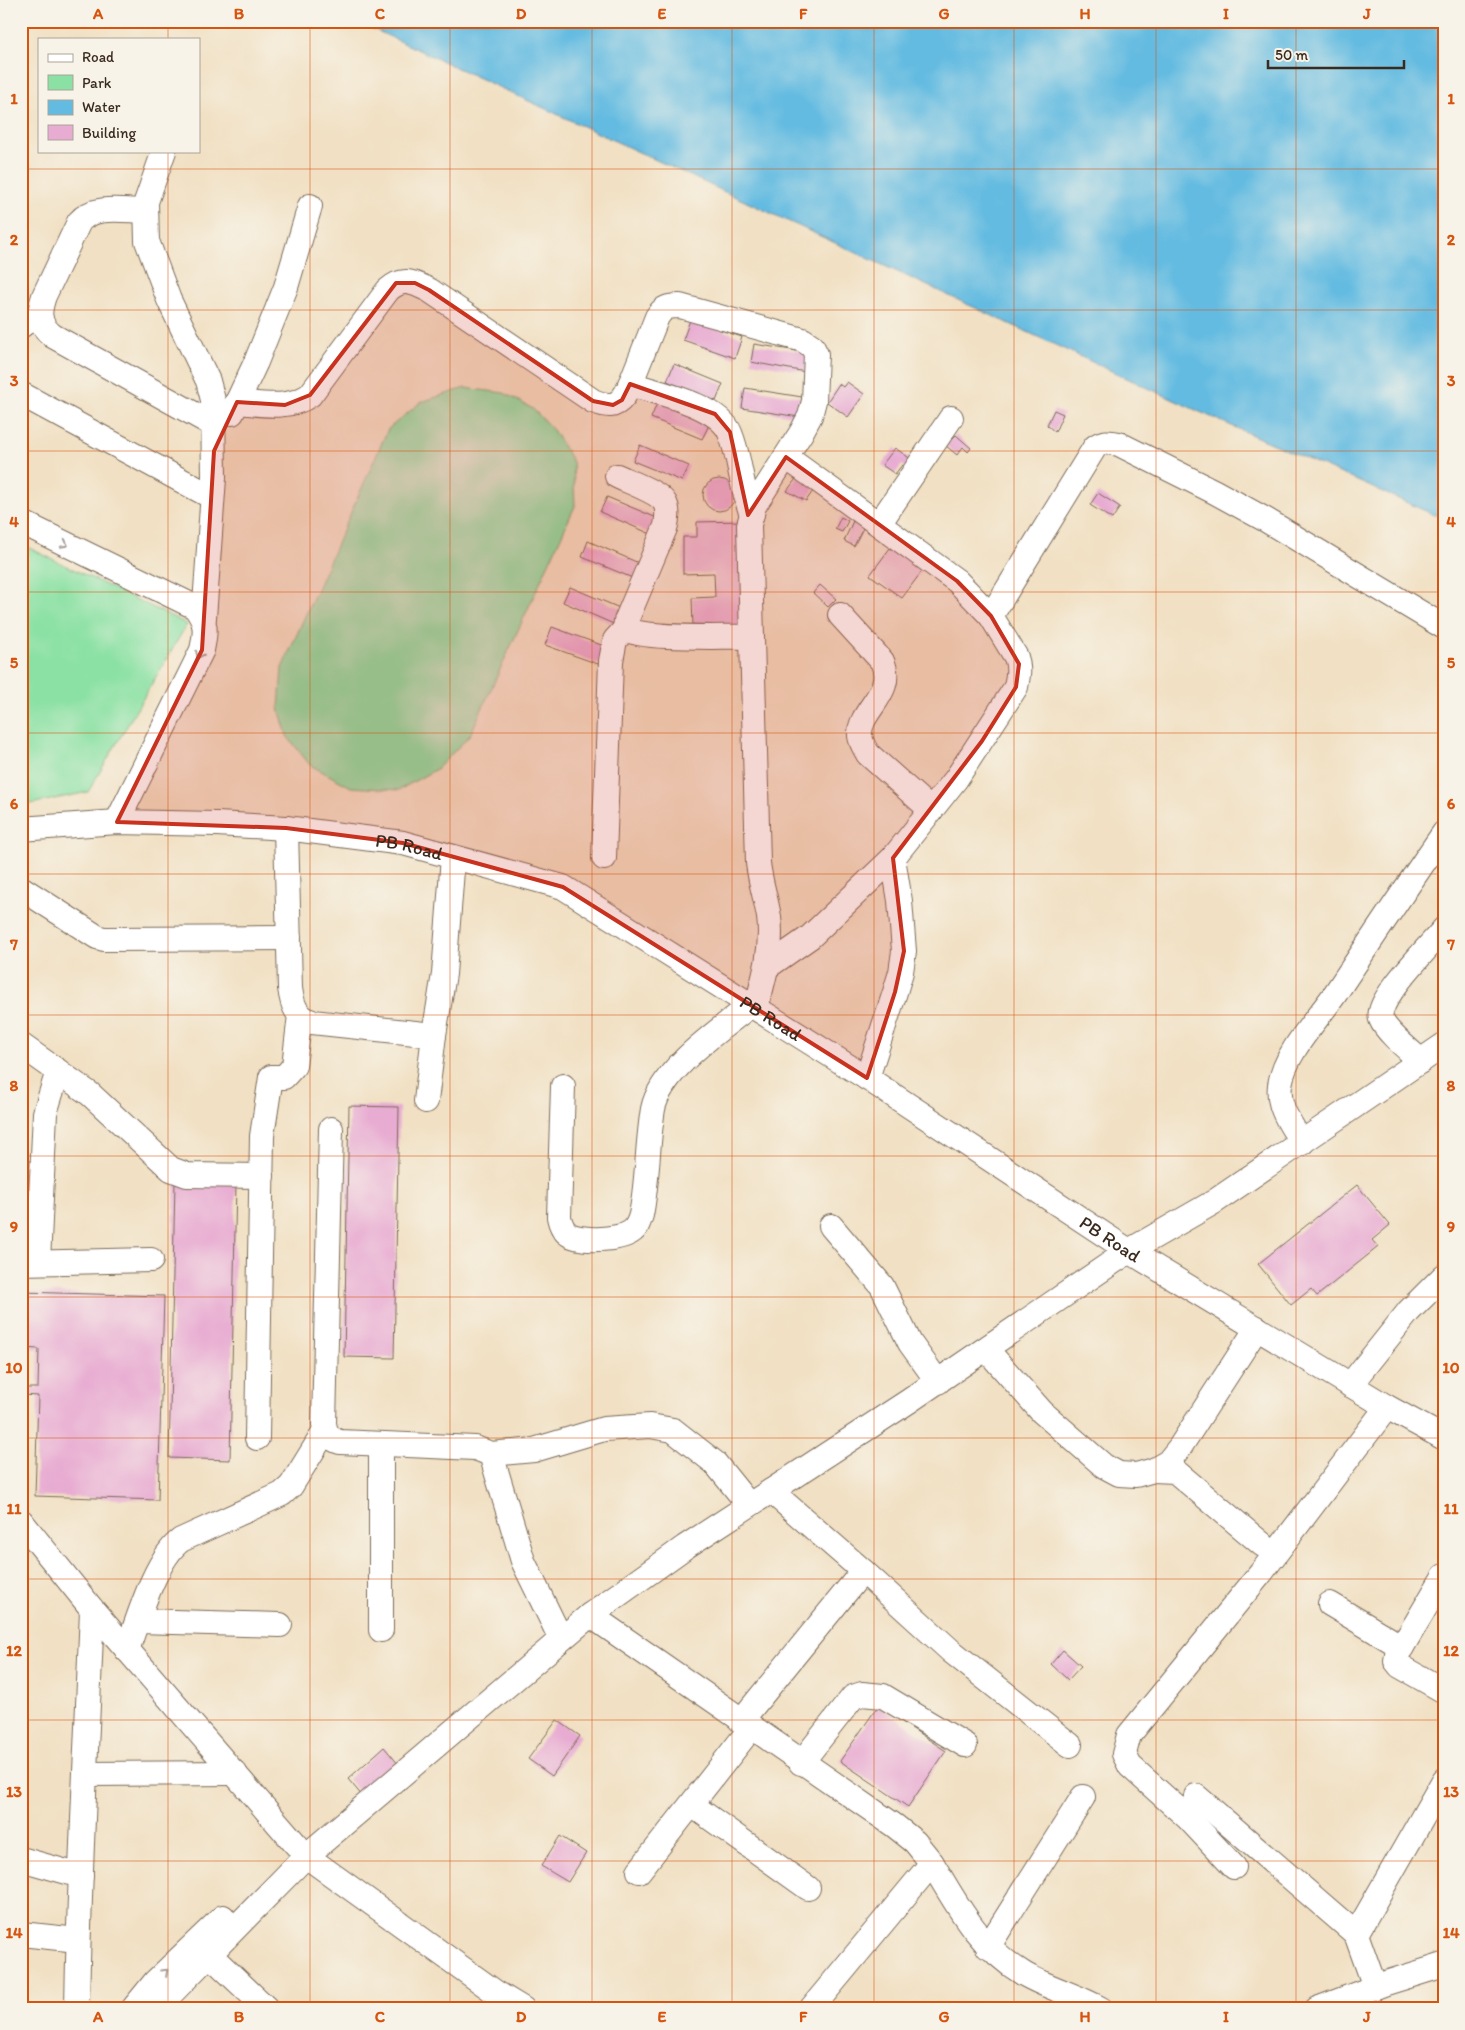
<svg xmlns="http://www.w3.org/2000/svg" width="1465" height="2030" font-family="Itim,sans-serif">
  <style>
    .green { fill: #8be1a4; stroke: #638661 }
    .water { fill: #64bbe1; stroke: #507280 }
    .building { fill: #e8abd2 }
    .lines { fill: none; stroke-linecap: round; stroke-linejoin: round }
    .minor-casing { stroke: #7b6a58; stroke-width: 26 }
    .minor { stroke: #fff; stroke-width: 24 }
    .oneway { stroke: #a79f9a }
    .marked { fill: #c8321e; fill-opacity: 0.2; stroke: #c8321e; stroke-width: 4; stroke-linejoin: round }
    .grid { fill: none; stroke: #d7540e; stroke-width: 1; stroke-opacity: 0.55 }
    .labels { text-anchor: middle; stroke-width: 4; stroke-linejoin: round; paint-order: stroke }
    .street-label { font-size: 19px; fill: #3b2a1e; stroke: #f7f3e8 }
    .neatline { fill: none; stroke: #d7540e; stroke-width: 2 }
    .grid-label { font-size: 16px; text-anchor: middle; font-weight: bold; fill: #d7540e }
  </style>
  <rect width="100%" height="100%" fill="#f7f3e8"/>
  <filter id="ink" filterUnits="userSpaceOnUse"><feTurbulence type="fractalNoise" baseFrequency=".02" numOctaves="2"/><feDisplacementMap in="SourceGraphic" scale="10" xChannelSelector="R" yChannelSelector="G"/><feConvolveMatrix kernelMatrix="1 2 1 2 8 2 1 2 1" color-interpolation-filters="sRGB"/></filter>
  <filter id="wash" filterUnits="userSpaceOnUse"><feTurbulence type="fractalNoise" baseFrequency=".0096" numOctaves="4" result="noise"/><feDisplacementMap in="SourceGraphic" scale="20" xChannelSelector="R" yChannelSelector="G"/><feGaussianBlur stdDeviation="1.12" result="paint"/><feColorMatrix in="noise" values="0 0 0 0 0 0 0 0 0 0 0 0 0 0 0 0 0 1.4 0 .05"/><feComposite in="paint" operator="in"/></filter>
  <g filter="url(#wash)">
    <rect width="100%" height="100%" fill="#f1e0c3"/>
    <path class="green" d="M 465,388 L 504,393 L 533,409 L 553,430 L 573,462 L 575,506 L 470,735 L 438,768 L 399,790 L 351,787 L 310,765 L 287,736 L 279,708 L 282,668 L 388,429 L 421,402 Z
      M 21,544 L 187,624 L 88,792 L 21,806 Z"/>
    <path class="water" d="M 356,21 L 1444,21 L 1444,519 L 1200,412 Z"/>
    <g id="blocks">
      <path class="building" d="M 690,320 L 742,337 L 735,358 L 683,340 Z
        M 754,344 L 810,353 L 806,372 L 751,362 Z
        M 674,364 L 723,384 L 716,401 L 667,381 Z
        M 847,382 L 864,394 L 848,417 L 827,402 L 839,384 L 843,387 Z
        M 745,388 L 802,397 L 799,417 L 742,408 Z
        M 658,401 L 710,423 L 702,439 L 651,418 Z
        M 1054,410 L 1063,414 L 1055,432 L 1047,425 Z
        M 948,435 L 952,439 L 956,435 L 971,448 L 968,452 L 963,447 L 957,455 L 945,445 Z
        M 640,445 L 689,466 L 682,481 L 633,461 Z
        M 895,448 L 915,462 L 909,470 L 902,465 L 895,474 L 882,465 Z
        M 798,476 L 815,488 L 806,501 L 787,491 Z
        M703 495a16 16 0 1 1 32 0a16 16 0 1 1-32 0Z
        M 1098,493 L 1120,507 L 1112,519 L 1090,505 Z
        M 607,497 L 657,518 L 651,534 L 600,512 Z
        M 841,517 L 848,521 L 842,532 L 835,529 Z
        M 743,521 L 745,626 L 693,626 L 692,598 L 715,597 L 714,573 L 683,574 L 683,537 L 697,537 L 697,522 Z
        M 853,521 L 864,526 L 854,546 L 844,541 Z
        M 588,541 L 641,564 L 635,579 L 582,557 Z
        M 893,544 L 925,567 L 902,598 L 870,575 Z
        M 820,585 L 836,599 L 828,607 L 813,593 Z
        M 570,587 L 622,609 L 616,625 L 563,602 Z
        M 552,627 L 604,646 L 598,664 L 545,645 Z
        M 349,1106 L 399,1107 L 394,1358 L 344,1357 Z
        M 175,1182 L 236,1184 L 230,1460 L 169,1458 Z
        M 1357,1185 L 1390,1225 L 1372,1240 L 1378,1247 L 1317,1296 L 1311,1289 L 1291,1305 L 1258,1264 Z
        M 21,1292 L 164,1296 L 158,1500 L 35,1496 L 38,1396 L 23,1395 L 24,1388 L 38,1388 L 39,1349 L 21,1348 Z
        M 1063,1650 L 1081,1666 L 1068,1680 L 1051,1664 Z
        M 878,1706 L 946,1751 L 908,1807 L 840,1761 Z
        M 557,1720 L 580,1736 L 552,1776 L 528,1759 Z
        M 384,1747 L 399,1765 L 363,1797 L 348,1779 Z
        M 560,1836 L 586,1853 L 568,1882 L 541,1866 Z"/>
    </g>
  </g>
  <g filter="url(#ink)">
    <use href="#blocks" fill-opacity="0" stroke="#7b6a58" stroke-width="1"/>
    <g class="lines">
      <g class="minor-casing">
        <g id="minor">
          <path d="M 164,151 L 146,202 L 147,241 L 169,300 L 208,381 L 213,400 L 214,478 L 204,618"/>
          <path d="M 146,211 C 125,211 94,204 79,222 L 44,296 C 38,314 38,324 53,336 L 214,425"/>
          <path d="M 21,326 L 26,322 L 41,319"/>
          <path d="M 630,384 C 658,393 719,405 730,433 C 741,459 740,486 752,514"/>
          <path d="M 21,394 L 212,497"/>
          <path d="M 237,402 C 262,404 288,410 310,395 L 388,290 C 403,277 412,282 429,290 L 593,401 C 611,408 618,407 628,390 L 657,317 C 663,307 669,306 680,306 L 803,340 L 812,346 L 816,354 L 814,401 L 810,416 L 801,433 L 754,506 L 749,525 L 758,863 C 760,881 766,899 769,917 C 773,948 764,979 756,1008"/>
          <path d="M 232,413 L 256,362 L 286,287 L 310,206"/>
          <path d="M 617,476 C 629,482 659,492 665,503 C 669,511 667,518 666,526 L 626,621 L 625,629 C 646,640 724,636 751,637"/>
          <path d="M 21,522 L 195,607 C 207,623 206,631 202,650 L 117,822"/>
          <path d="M 879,524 L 951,418"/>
          <path d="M 840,615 L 882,661 C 897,693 858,710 860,736 C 861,743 865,749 868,754 L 931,810"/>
          <path d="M 991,616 L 1095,447 C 1103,441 1109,442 1119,444 L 1215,492 L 1266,520 L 1444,627"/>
          <path d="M 286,828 L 290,988 C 292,1004 296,1017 312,1022 L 434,1035"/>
          <path id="s1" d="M 21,829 L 117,822 L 217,824 L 286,828 L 403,843 L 563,887 L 867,1078 L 1129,1251 L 1387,1407 L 1444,1438"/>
          <path d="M 604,858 L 611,661 L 615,640 L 625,629"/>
          <path d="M 21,888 L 97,937 L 104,939 L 289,938"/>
          <path d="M 767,967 L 810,937 L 893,858 L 956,779 L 1016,687 C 1018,676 1020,668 1016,657 L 991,616 L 957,581 L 786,457"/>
          <path d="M 21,1045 L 90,1094 L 171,1169 L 187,1175 L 262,1176"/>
          <path d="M 1421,1061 C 1410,1051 1386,1032 1381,1019 C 1374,1001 1431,945 1444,929"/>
          <path d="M 867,1078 L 895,992 L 901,972 L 904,951 L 900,901 L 893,858"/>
          <path d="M 563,1086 L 559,1217 C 560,1222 562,1228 566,1232 C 576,1243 619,1240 631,1232 C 637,1228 639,1222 641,1215 C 648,1180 647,1144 653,1109 C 661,1069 720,1030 751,1005"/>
          <path d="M 426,1101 L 434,1035 L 444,974 L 453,857"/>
          <path d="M 331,1129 L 324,1424 C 326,1435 330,1439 340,1442 L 475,1448 L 491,1454 L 523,1561 L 561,1639"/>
          <path d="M 1302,1143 C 1291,1124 1277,1108 1280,1085 C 1285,1052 1317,1020 1335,994 C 1371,940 1407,886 1444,833"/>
          <path d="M 831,1226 L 882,1286 L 910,1343 L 938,1382"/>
          <path d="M 38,1262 L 45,1113 L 58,1071"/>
          <path d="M 21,1263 L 151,1260"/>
          <path d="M 986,1349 L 1042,1412 L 1104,1466 L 1119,1474 L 1136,1475 L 1154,1470 L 1168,1462 L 1180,1447 L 1257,1328"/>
          <path d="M 1350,1385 L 1409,1311 L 1444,1276"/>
          <path d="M 257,1438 L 262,1136 L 271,1077 L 284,1077 L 294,1066 L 300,1015"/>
          <path d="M 381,1444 L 381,1630"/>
          <path d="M 491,1454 L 534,1450 L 604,1429 L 650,1426 L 673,1430 L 715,1463 L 749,1505"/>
          <path d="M 1154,1470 L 1175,1471 L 1263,1545"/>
          <path d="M 771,1491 L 863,1571 L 951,1651 L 1070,1745"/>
          <path d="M 21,1521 L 92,1609 L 306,1856 L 495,1992 L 523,2009"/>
          <path d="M 1330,1604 L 1402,1647 L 1444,1576"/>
          <path d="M 590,1615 L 895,1826 L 915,1842 L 932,1863 L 811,2009"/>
          <path d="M 138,1621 L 280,1625"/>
          <path d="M 1402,1647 L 1397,1654 L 1396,1661 L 1400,1666 L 1444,1691"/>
          <path d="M 127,1650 C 138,1620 155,1559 181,1540 L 282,1494 L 291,1486 L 325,1431"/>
          <path d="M 741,1721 L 863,1571"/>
          <path d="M 801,1763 L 853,1697 L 862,1694 L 883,1696 L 965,1745"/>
          <path d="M 86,1774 L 235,1773"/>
          <path d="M 1196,1796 L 1356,1934"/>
          <path d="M 692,1805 L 808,1888"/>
          <path d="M 21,1859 L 81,1876"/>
          <path d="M 932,1863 C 958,1907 979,1947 1024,1974 C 1048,1988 1076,1995 1101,2009"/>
          <path d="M 1234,1867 L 1188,1818 L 1130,1766 L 1124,1754 L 1129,1735 L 1261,1573 L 1387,1407"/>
          <path d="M 639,1871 L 751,1728"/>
          <path d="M 21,1934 L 78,1940"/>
          <path d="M 988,1947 L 1083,1797"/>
          <path d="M 209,1954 L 267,2009"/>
          <path d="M 1375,1987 L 1356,1934 L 1444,1780"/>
          <path d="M 77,2009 C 79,1875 87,1742 92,1609"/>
          <path d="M 133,2009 L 155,1982 L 223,1917"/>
          <path d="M 156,2009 L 306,1856 L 590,1615 L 685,1547 L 909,1401 L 1129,1251 L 1214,1202 L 1444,1045"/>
          <path d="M 1317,2009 L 1386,1983 L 1444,1965"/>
        </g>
      </g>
      <use href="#minor" class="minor"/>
    </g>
    <defs><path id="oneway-chevron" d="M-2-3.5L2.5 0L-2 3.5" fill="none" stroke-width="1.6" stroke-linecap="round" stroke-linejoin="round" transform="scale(1.25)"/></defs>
    <g class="oneway">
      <use href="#oneway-chevron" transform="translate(65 544) rotate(27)"/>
      <use href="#oneway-chevron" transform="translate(199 655) rotate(115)"/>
      <use href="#oneway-chevron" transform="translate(165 1972) rotate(-43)"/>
    </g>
  </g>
  <path class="marked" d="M 396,283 L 415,283 L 429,290 L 593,401 L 613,405 L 622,400 L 630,384 L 715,414 L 730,432 L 748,515 L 786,457 L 957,581 L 991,616 L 1019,664 L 1016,687 L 982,741 L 893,858 L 904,951 L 895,992 L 867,1078 L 563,887 L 403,843 L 286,828 L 117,822 L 202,650 L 214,451 L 237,402 L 285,405 L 310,395 Z"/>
  <path class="grid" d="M 168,21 L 168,39M 310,21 L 310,2009M 450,21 L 450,2009M 592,21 L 592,2009M 732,21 L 732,2009M 874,21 L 874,2009M 1014,21 L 1014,2009M 1156,21 L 1156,2009M 1296,21 L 1296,2009M 168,151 L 168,2009M 21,169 L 1444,169M 21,310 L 1444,310M 21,451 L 1444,451M 21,592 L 1444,592M 21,733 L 1444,733M 21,874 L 1444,874M 21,1015 L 1444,1015M 21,1156 L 1444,1156M 21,1297 L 1444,1297M 21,1438 L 1444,1438M 21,1579 L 1444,1579M 21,1720 L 1444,1720M 21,1861 L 1444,1861"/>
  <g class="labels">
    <g class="street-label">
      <text dy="7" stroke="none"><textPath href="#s1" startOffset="390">PB Road</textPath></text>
      <text dy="7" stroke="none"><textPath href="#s1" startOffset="795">PB Road</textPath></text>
      <text dy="7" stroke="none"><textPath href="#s1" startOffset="1200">PB Road</textPath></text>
    </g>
  </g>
  <rect width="1465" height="2030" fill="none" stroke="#f7f3e8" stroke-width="55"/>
  <rect x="38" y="38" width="162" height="115" fill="#f7f3e8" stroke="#aca397"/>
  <rect x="48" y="54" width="25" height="8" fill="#ffffff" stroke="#aca397"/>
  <text x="82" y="62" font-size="15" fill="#3b2a1e">Road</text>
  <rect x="48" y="75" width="25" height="15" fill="#8be1a4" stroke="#aca397"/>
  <text x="82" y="88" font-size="15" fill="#3b2a1e">Park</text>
  <rect x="48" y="100" width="25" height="15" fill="#64bbe1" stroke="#aca397"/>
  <text x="82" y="112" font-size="15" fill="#3b2a1e">Water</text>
  <rect x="48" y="125" width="25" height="15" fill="#e8abd2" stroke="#aca397"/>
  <text x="82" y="138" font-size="15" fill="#3b2a1e">Building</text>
  <path d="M1268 60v8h136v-8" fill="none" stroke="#3b2a1e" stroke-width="2.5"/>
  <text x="1275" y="60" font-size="15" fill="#3b2a1e" stroke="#f7f3e8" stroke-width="4" paint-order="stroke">50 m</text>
  <rect x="28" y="28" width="1410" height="1974" class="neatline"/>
  <g class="grid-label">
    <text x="98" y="19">A</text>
    <text x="239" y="19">B</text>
    <text x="380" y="19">C</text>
    <text x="521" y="19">D</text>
    <text x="662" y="19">E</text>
    <text x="803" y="19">F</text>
    <text x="944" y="19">G</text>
    <text x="1085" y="19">H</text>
    <text x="1226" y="19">I</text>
    <text x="1367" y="19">J</text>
    <text x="14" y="104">1</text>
    <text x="1451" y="104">1</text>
    <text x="14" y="245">2</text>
    <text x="1451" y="245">2</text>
    <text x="14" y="386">3</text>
    <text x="1451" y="386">3</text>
    <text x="14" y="527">4</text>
    <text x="1451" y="527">4</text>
    <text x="14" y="668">5</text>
    <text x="1451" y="668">5</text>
    <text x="14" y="809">6</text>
    <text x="1451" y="809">6</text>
    <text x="14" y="950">7</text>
    <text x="1451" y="950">7</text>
    <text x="14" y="1091">8</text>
    <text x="1451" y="1091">8</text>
    <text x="14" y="1232">9</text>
    <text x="1451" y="1232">9</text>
    <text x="14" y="1373">10</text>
    <text x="1451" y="1373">10</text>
    <text x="14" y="1514">11</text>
    <text x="1451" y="1514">11</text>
    <text x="14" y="1656">12</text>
    <text x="1451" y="1656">12</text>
    <text x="14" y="1797">13</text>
    <text x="1451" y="1797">13</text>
    <text x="14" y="1938">14</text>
    <text x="1451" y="1938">14</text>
    <text x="98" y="2022">A</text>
    <text x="239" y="2022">B</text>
    <text x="380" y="2022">C</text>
    <text x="521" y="2022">D</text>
    <text x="662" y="2022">E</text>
    <text x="803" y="2022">F</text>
    <text x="944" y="2022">G</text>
    <text x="1085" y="2022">H</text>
    <text x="1226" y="2022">I</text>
    <text x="1367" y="2022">J</text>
  </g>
</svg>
